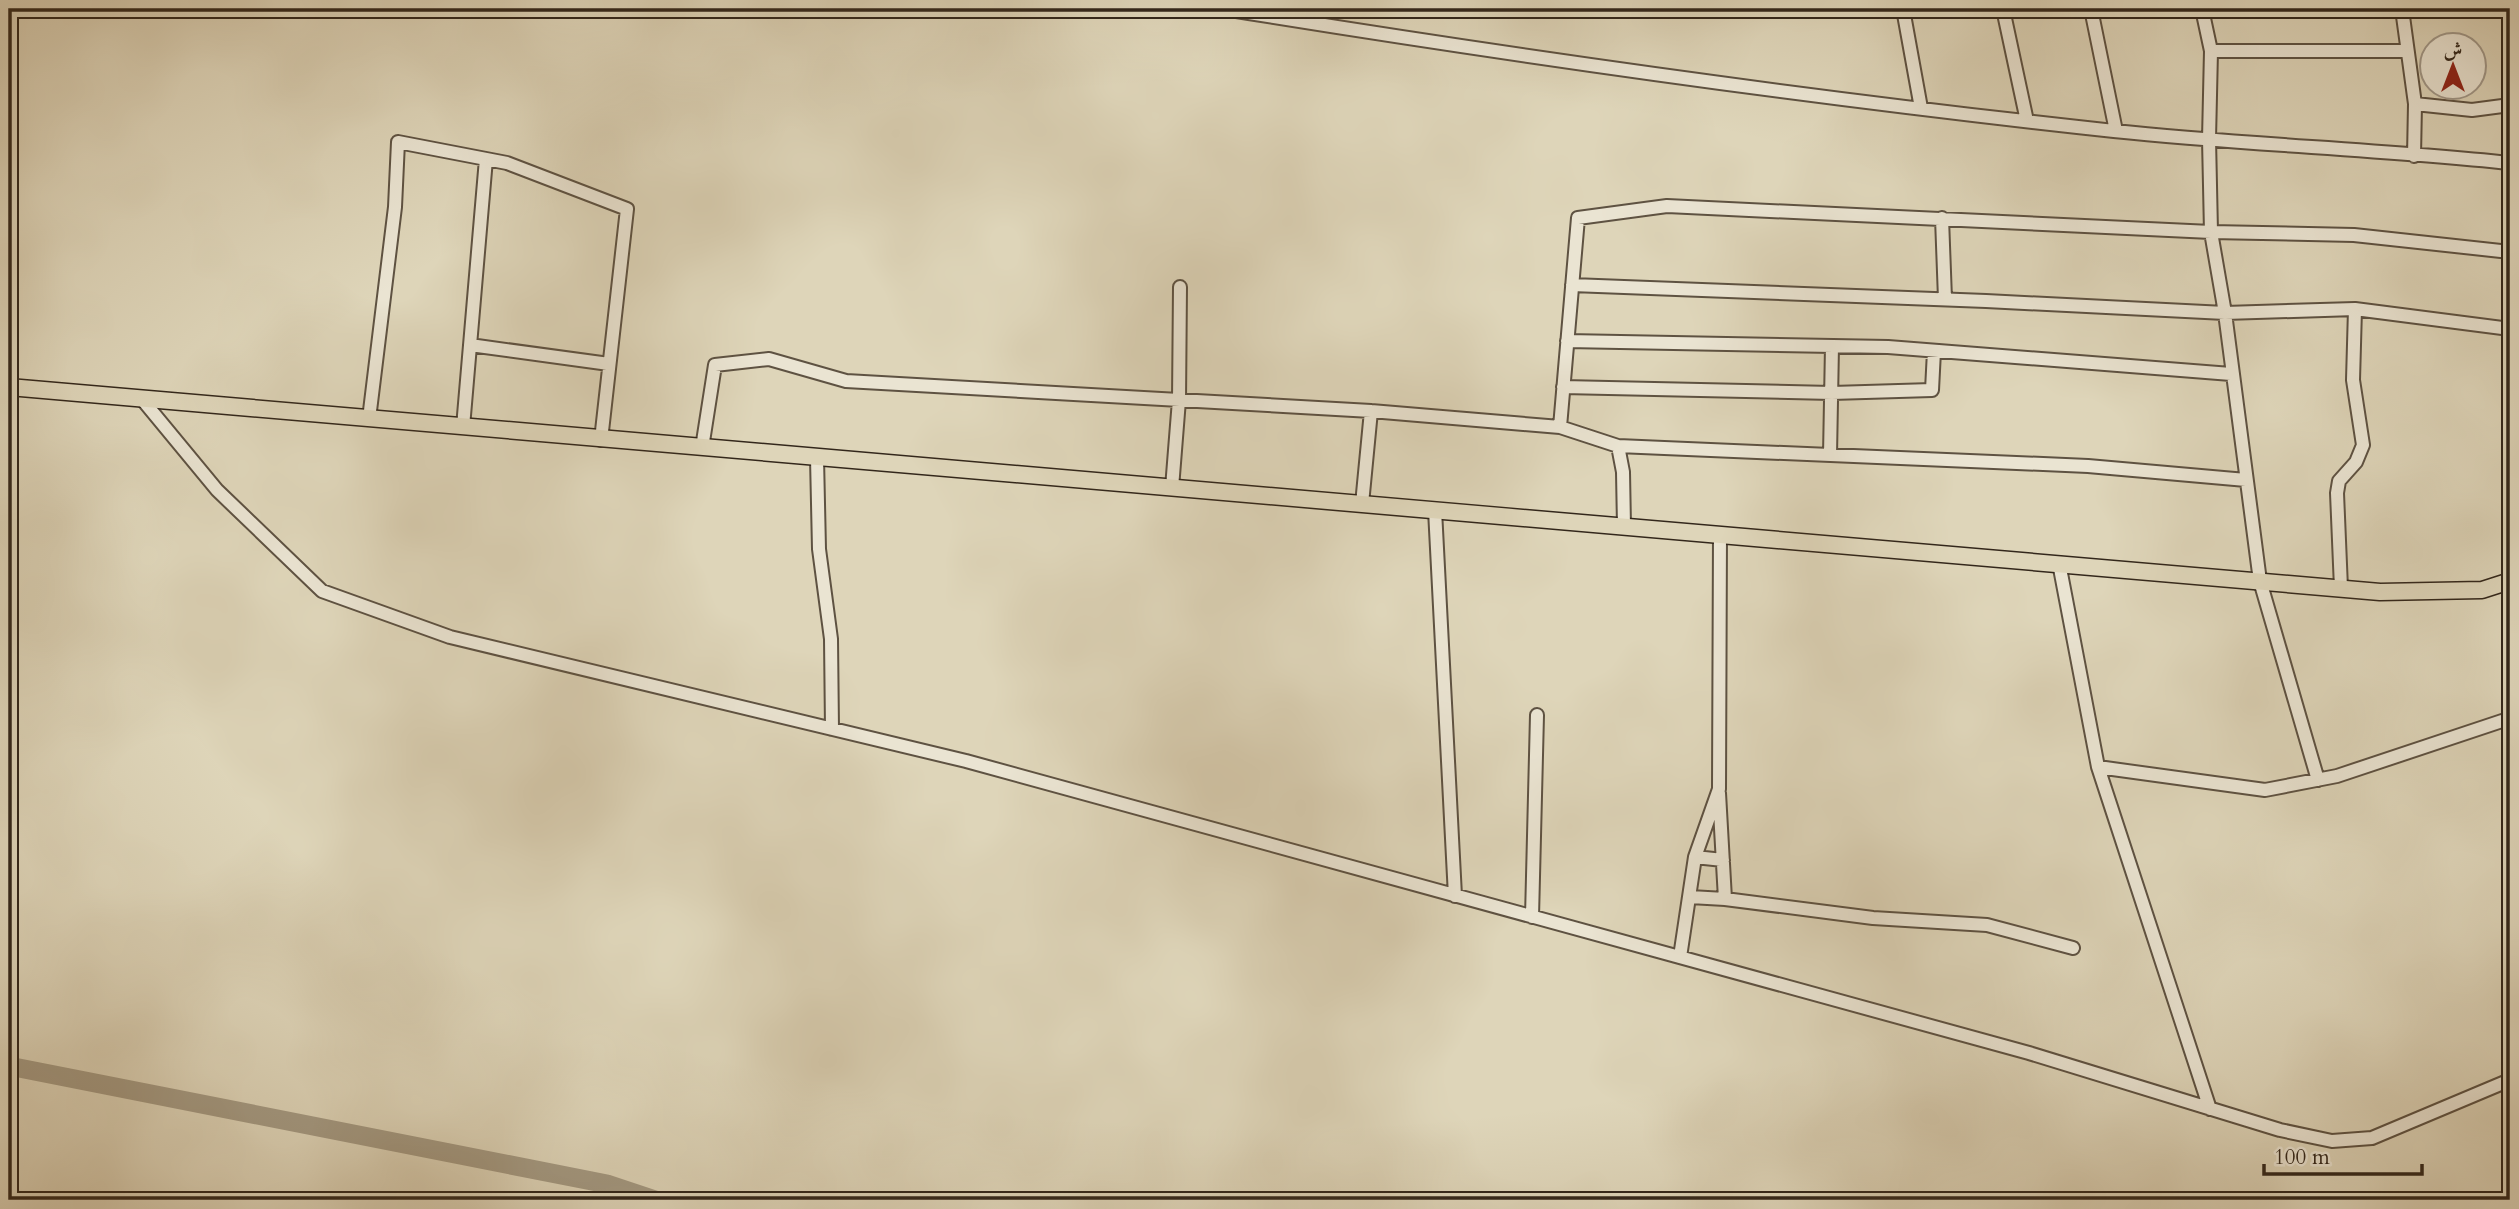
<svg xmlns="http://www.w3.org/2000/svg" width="2519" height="1209" font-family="Cardo,Amiri,serif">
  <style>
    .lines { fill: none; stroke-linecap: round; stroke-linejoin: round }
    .river { stroke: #a49a83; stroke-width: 19 }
    .minor-casing { stroke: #5e5242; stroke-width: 16 }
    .major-casing { stroke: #33271b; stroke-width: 19 }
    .minor { stroke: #eae4d2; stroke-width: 12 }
    .major { stroke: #ded5b9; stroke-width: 16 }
  </style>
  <rect width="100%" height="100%" fill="#ded5b9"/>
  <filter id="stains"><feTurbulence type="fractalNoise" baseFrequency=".00286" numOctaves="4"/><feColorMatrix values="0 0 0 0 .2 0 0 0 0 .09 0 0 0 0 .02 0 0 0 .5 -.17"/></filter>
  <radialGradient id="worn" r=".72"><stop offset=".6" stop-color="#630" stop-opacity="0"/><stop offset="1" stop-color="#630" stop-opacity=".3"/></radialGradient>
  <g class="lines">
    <path class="river" d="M 9,1066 L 607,1184 L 655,1200"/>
    <g class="minor-casing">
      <path id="minor" d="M 1224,9 C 1520,57 1817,99 2114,131 C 2246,145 2379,149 2510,163
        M 1903,9 L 1921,108
        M 2003,9 L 2027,121
        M 2091,9 L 2116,131
        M 2202,9 L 2211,51 L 2209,139 L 2211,232 L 2225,313 L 2260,581 L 2318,780
        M 2402,9 L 2415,104 L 2414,156
        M 2211,51 L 2407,51
        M 2415,104 L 2472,110 L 2510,105
        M 1942,218 L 1945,299
        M 1572,285 L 1986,301 L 2225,313 L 2355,309 L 2510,329
        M 1567,341 L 1888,347 L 2231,374
        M 470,345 L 609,364
        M 1563,387 L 1832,393 L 1932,390 L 1934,351
        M 141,398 L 217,490 L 322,591 L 450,637 L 966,761 L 2029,1053 L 2280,1130 L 2332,1141 L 2372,1138 L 2510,1080
        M 369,419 L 395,207 L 398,142 L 507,163 L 627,209 L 601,440
        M 463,427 L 486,159
        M 1560,427 L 1618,446 L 2088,466 L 2246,480
        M 1618,446 L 1623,472 L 1624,526
        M 702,448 L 715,365 L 769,359 L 846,381 L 1371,411 L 1560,427 L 1578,218 L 1667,206 L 2211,232 L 2354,235 L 2510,252
        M 1830,455 L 1832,346
        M 817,458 L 819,549 L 831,639 L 832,729
        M 1172,488 L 1179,400 L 1180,287
        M 1362,504 L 1371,411
        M 1435,510 L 1455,896
        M 2059,563 L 2098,767 L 2210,1109
        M 2341,588 L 2337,493 L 2339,481 L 2356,462 L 2363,445 L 2353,380 L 2355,309
        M 2098,767 L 2265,790 L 2337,776 L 2502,721 L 2510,720
        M 1695,857 L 1723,860
        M 1690,897 L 1725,899 L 1719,793
        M 1725,899 L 1873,918 L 1987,925 L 2073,948
        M 1532,917 L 1537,715
        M 1680,957 L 1695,857 L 1719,789 L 1720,534"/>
    </g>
    <g class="major-casing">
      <path id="major" d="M 9,387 L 2380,592 L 2482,590 L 2510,581"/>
    </g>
    <use href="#minor" class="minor"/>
    <use href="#major" class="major"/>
  </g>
  <rect width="2519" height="1209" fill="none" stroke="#ded5b9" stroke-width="35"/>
  <rect x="10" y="10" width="2498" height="1188" fill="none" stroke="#33271b" stroke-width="3.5"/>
  <rect x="18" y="18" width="2484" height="1174" fill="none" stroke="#33271b" stroke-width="2"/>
  <g transform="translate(2453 66)"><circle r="33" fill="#eae4d2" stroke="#a19889" stroke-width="2"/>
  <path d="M0-5L12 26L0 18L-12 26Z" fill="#8f2418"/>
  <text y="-10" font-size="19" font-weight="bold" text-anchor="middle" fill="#33271b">ش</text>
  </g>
  <path d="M2264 1164v10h158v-10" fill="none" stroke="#33271b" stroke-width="3.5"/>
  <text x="2274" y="1164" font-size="21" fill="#33271b" stroke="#eae4d2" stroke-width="5" paint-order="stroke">100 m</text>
  <rect width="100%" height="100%" filter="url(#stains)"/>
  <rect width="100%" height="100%" fill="url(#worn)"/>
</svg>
